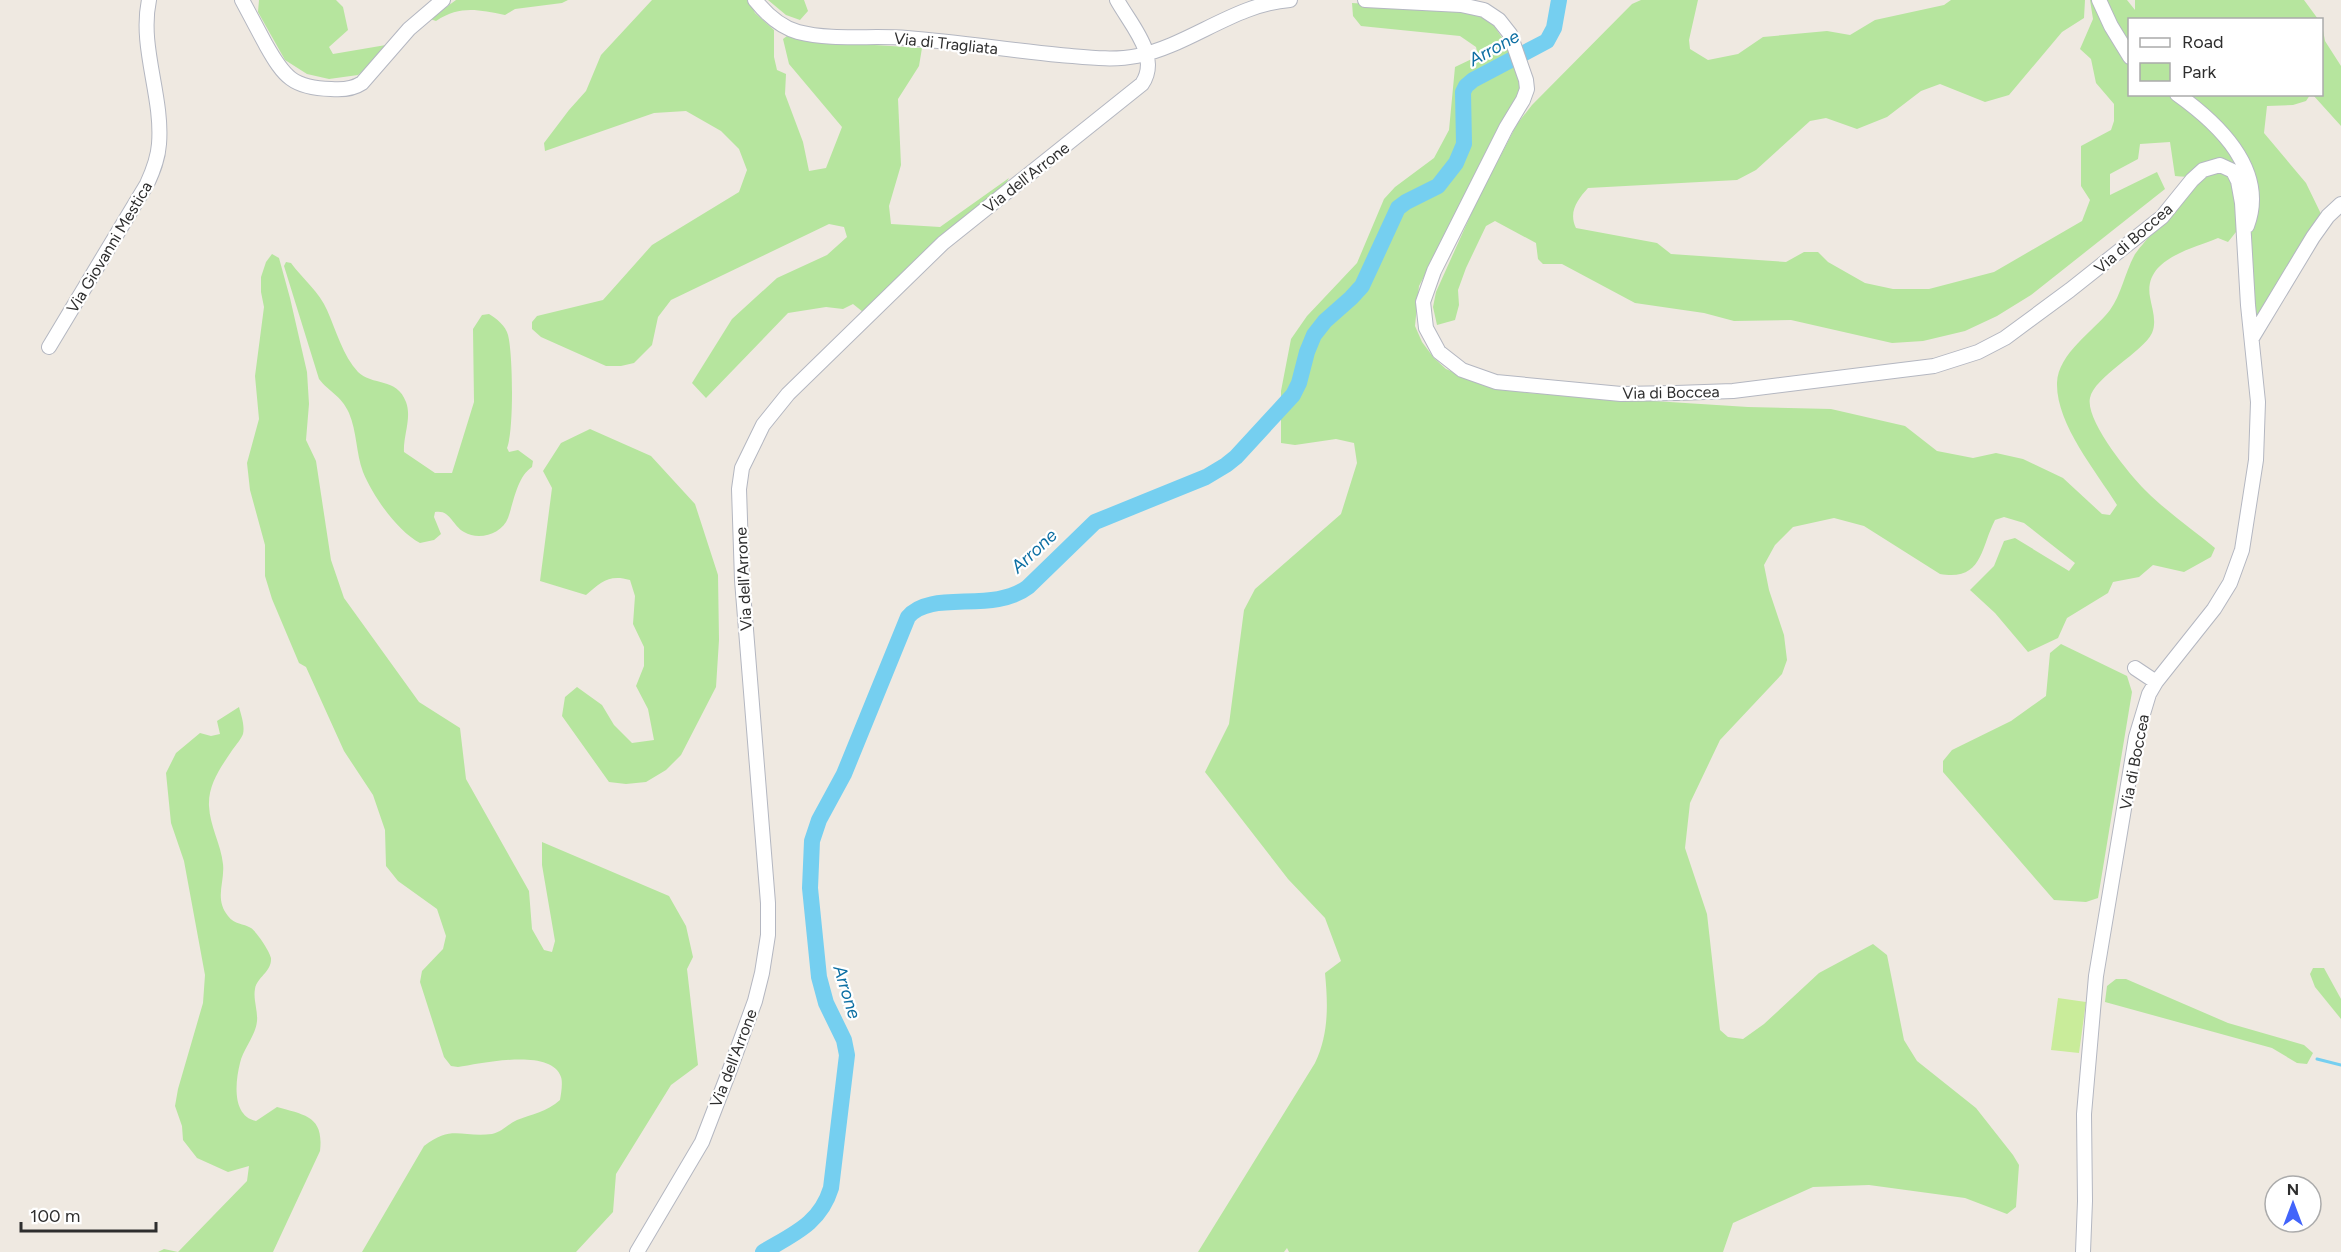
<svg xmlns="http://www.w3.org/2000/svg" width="2341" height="1252" font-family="Figtree,sans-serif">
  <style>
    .green { fill: #b6e59e }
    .pitch { fill: #c9ec9a }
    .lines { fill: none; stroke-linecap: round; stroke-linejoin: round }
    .stream { stroke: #75cff0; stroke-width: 3 }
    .river { stroke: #75cff0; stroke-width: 16 }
    .minor-casing { stroke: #b4b7c1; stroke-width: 16 }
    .minor { stroke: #fff; stroke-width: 14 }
    .labels { text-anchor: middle; stroke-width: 4.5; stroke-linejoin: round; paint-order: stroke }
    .street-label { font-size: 16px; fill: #2e2e2e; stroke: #fff }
    .water-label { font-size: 18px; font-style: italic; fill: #0d6fa3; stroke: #fff }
  </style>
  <rect width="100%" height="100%" fill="#efe9e1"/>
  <path class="green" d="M 259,0 L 336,0 L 343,7 L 348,30 L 329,47 L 333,54 L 386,45 L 385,53 L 358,75 L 329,79 L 307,74 L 285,60 L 258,12 Z
    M 456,0 L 568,0 L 562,3 L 515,9 L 505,15 C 478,10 461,5 436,21 L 430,19 Z
    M 652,0 L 749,0 L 755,13 L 774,30 L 774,57 L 777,70 L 786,74 L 785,94 L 803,142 L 809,171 L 826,168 L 842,127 L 789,64 L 783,39 L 787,36 L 843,43 L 922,48 L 919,66 L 898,99 L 901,165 L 889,206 L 891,224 L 940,227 L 1009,178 L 1001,192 L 863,312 L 853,304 L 843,309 L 826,307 L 788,313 L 706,398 L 692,383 L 732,319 L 777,278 L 827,255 L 847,237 L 844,227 L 829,224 L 671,300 L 658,317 L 652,345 L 634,363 L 621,366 L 606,366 L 541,337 L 532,329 L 532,322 L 537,316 L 603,300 L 652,245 L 739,192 L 747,170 L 739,149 L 721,131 L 686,111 L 654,113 L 545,151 L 544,143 L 569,110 L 586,91 L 601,55 Z
    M 768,0 L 804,0 L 808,11 L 800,20 L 786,15 Z
    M 1641,0 L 1698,0 L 1689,40 L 1690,49 L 1708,60 L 1738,54 L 1763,37 L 1827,31 L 1850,35 L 1875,20 L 1944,5 L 1951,0 L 2085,0 L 2084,18 L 2062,32 L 2009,95 L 1985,102 L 1940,84 L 1921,91 L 1887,117 L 1857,129 L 1826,118 L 1810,121 L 1756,170 L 1737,180 L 1588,188 C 1578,199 1568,212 1576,228 L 1657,243 L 1671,254 L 1786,262 L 1804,252 L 1818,252 L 1828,262 L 1865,283 L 1893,289 L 1929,289 L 1994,272 L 2082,221 L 2090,200 L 2081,186 L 2081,146 L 2111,130 L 2114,121 L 2114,104 L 2096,83 L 2091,59 L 2080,49 L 2093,19 L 2090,0 L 2096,0 L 2129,59 L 2130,94 L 2174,95 L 2194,110 L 2242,163 C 2225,173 2195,179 2175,176 L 2170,142 L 2140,144 L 2138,159 L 2110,174 L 2110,195 L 2157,172 L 2165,189 L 2031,295 L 1997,316 L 1965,331 L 1923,341 L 1892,343 L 1791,320 L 1734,321 L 1704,313 L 1635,303 L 1562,264 L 1543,264 L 1538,259 L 1536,243 L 1495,221 L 1486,226 L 1466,268 L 1458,290 L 1459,305 L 1455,320 L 1437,325 L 1433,307 L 1436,292 L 1477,201 L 1517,124 L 1532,105 L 1632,4 Z
    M 2102,0 L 2127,0 L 2135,10 L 2135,0 L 2304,0 L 2318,19 L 2130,20 L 2129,52 Z
    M 1352,3 L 1469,10 L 1493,24 L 1508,47 L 1519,83 L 1520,96 L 1419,286 L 1415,326 L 1422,342 L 1434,358 L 1446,369 L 1483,384 L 1528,393 L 1748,407 L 1831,409 L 1905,426 L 1937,451 L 1973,458 L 1996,453 L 2023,459 L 2063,478 L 2102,514 L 2110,515 L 2117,505 C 2096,471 2056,424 2057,383 C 2058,353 2094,331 2110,310 C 2121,295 2125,273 2134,256 C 2141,244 2198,182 2209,175 C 2211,173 2214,173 2217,172 L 2228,175 L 2236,190 L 2236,232 L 2228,242 L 2218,238 C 2192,249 2143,259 2150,297 C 2152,309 2157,321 2152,333 C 2143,352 2094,377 2090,398 C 2085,420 2129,474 2145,490 C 2166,511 2192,529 2215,548 L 2211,557 L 2184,572 L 2153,565 L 2139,577 L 2113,582 L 2108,593 L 2067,618 L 2058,638 L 2028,652 L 1995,613 L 1970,590 L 1994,566 L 2004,541 L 2015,538 L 2069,571 L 2075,563 L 2024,523 L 2004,517 L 1995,520 C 1980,549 1983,581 1940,574 L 1864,526 L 1834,518 L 1793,527 L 1775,545 L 1764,565 L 1769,590 L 1784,635 L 1787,660 L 1782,674 L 1720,740 L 1690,803 L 1685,848 L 1707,914 L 1720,1030 L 1728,1037 L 1743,1039 L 1764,1024 L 1819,973 L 1873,944 L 1887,955 L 1904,1040 L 1917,1061 L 1976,1108 L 2013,1155 L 2019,1165 L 2016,1207 L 2007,1214 L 1965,1198 L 1869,1185 L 1813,1187 L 1733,1223 L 1723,1252 L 1289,1252 L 1287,1248 L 1284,1252 L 1198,1252 L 1315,1063 C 1329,1034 1328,1004 1325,973 L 1341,961 L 1325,918 L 1288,879 L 1205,772 L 1229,724 L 1244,610 L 1255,589 L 1341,514 L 1357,463 L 1354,443 L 1336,439 L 1295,445 L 1281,443 L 1281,391 L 1291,339 L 1307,316 L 1357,263 L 1384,199 L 1395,187 L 1434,158 L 1449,130 L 1455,67 L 1478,56 L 1476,47 L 1460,36 L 1361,26 L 1353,16 Z
    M 2322,25 L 2325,41 L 2341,66 L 2341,126 L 2313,95 L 2322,94 Z
    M 2181,95 L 2310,95 L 2306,101 L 2293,105 L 2267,106 L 2264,133 L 2306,183 L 2322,216 L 2257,322 L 2252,301 L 2250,232 L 2255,210 L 2255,180 Z
    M 272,254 L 279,258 L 290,298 L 307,372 L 309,404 L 306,440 L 316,461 L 331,560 L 344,598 L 419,702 L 460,728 L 466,779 L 529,891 L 532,929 L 544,950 L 552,952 L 555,941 L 542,865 L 542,842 L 669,896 L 686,926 L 693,957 L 687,969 L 698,1065 L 671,1085 L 616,1174 L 613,1212 L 576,1252 L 362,1252 L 424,1146 C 452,1124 462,1138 492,1134 C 502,1132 508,1124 517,1120 C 532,1114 547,1112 560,1100 C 561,1094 563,1083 561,1077 C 551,1047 480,1064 458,1067 L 451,1066 L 444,1057 L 420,982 L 422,971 L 443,949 L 446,936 L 437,909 L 398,881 L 386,866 L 385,830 L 373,795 L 344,751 L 306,667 L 299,663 L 272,599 L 265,576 L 265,545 L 250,490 L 247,463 L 259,419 L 255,376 L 264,307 L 261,292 L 261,277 L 266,262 Z
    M 286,262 L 291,263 C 302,278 320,293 327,310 C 336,330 343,356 358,372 C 372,386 397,377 406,402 C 412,418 403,436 404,452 L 435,473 L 452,473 L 474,402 L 473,329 L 482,315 L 489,314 C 496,318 506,326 508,335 C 513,354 514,431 507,448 L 509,452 L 518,450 L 533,461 L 532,467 C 517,477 514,501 508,518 C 502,534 479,541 464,532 C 452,525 450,509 435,512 L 434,517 L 441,534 L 434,540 L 420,543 C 397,531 373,496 363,472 C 356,453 357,432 349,413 C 341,395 329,392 319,379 L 284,266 Z
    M 590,429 L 651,456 L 695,504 L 718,575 L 719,640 L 716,687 L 681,755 L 666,770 L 646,782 L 626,784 L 609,782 L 562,716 L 565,697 L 577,687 L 602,705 L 614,725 L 632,743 L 654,740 L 648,709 L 636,686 L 644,666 L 644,647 L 633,624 L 635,596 L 630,580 C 609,574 601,582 586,595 L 540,581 L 552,488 L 543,471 L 561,443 Z
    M 2061,644 L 2127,676 L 2132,692 L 2098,898 L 2086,902 L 2054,900 L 1943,772 L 1943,761 L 1952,750 L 2011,721 L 2046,696 L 2050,653 Z
    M 239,707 C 241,715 245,725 243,734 C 241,739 236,745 233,749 C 221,767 208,784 209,806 C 210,827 221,844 223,864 C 225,882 214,899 228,916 C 235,925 243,923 251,928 C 257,932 270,952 271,958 C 272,972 257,977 255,989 C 253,999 258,1011 257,1021 C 256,1035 243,1049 240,1063 C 235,1083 232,1116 256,1121 L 277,1107 C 305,1115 324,1116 320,1151 L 273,1252 L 158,1252 L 164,1249 L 178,1252 L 247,1181 L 249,1166 L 228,1172 L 197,1158 L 183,1140 L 182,1126 L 175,1106 L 178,1089 L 203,1003 L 205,975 L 184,861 L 171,823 L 166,773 L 176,753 L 200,733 L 211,736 L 220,734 L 217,721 Z
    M 2313,968 L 2324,968 L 2341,999 L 2341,1019 L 2315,987 L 2310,974 Z
    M 2116,979 L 2126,979 L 2228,1023 L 2304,1045 L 2313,1053 L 2307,1064 L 2297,1063 L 2272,1048 L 2105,1002 L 2107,986 Z"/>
  <path class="pitch" d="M 2058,998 L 2086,1002 L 2079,1053 L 2051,1050 Z"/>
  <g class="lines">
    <path class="stream" d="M 2317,1059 L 2341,1065"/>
    <path class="river" d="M 763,1252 C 793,1234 820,1224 831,1188 L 847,1055 L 844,1040 L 826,1003 L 819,977 L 810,888 L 812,841 L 819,820 L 844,774 L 908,617 C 931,589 993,614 1028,587 L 1095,522 L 1206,477 L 1226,465 L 1236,457 L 1293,395 L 1299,383 L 1307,352 L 1314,335 L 1325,321 L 1351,298 L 1362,286 L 1398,208 L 1406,202 L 1438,186 L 1456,163 L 1464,144 L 1463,92 L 1466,86 L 1473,80 L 1547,41 L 1554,28 L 1559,0"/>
    <g class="minor-casing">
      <path id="minor" d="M 242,0 C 250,15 258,30 266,45 C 284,77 293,88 331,89 C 342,90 353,89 362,83 L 409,29 L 443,0
        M 755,0 C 767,15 780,27 798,32 C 833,41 872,35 907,38 C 958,42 1009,50 1060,55 C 1085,57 1112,61 1137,56 C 1190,45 1235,4 1290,0
        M 1365,0 L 1461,5 L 1484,10 L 1499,20 L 1510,34 L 1526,80 L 1527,89 L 1523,100 L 1506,128 L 1434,271 L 1423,302 L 1426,328 L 1439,352 L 1462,370 L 1496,382 L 1621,394 L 1676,393 L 1733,391 L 1934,366 L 1978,352 L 2005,338 L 2070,290 L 2162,217 L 2192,180 L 2203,170 L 2220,165 L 2233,171 L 2238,181 L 2242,203 L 2248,305 L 2258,402 L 2256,460 L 2242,550 L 2230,583 L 2214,609 L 2156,682 L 2149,694 L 2136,737 L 2096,976 L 2084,1114 L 2085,1201 L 2083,1252
        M 2099,0 L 2111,26 L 2130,57
        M 2177,94 C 2219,124 2268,170 2247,226
        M 2252,338 L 2313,237 L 2328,216 L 2341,204
        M 49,347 L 147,184 C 153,171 158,159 159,144 C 163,96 139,47 149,0
        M 2135,668 L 2156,682
        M 637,1252 L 702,1142 L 729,1072 L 755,1001 L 762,973 L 768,935 L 768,903 L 742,580 L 739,489 L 742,468 L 763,425 L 788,394 L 943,243 L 1142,84 C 1161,56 1130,24 1117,0"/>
    </g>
    <use href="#minor" class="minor"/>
  </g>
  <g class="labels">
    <g class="street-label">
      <text transform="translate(946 43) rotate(6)" y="6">Via di Tragliata</text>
      <text transform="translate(1026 177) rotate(-38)" y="6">Via dell'Arrone</text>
      <text transform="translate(2133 238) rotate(-41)" y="6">Via di Boccea</text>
      <text transform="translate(109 247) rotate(-59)" y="6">Via Giovanni Mestica</text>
      <text transform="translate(1671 392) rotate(-1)" y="6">Via di Boccea</text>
      <text transform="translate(743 579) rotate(-93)" y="6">Via dell'Arrone</text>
      <text transform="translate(2134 762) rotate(-79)" y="6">Via di Boccea</text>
      <text transform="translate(733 1058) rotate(-69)" y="6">Via dell'Arrone</text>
    </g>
    <g class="water-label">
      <text transform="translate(1494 48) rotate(-29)" y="6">Arrone</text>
      <text transform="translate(1034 551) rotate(-43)" y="6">Arrone</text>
      <text transform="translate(847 992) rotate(73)" y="6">Arrone</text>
    </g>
  </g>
  <rect x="2128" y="18" width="195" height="78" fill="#ffffff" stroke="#ababab" stroke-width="1.5"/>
  <rect x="2140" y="38" width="30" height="9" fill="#ffffff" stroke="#ababab" stroke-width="1.5"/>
  <text x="2182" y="48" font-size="18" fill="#2e2e2e">Road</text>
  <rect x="2140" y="63" width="30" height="18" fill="#b6e59e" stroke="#ababab" stroke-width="1.5"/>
  <text x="2182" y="78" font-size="18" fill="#2e2e2e">Park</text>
  <g transform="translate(2293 1204)"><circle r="28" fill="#ffffff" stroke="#ababab" stroke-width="1.5"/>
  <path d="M0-4.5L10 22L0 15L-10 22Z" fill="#4264fb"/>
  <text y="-9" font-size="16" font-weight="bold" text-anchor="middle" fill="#2e2e2e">N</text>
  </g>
  <path d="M21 1222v9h135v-9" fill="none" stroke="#2e2e2e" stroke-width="3"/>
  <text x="30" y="1222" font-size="18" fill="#2e2e2e" stroke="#ffffff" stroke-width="4.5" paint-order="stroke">100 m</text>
</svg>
